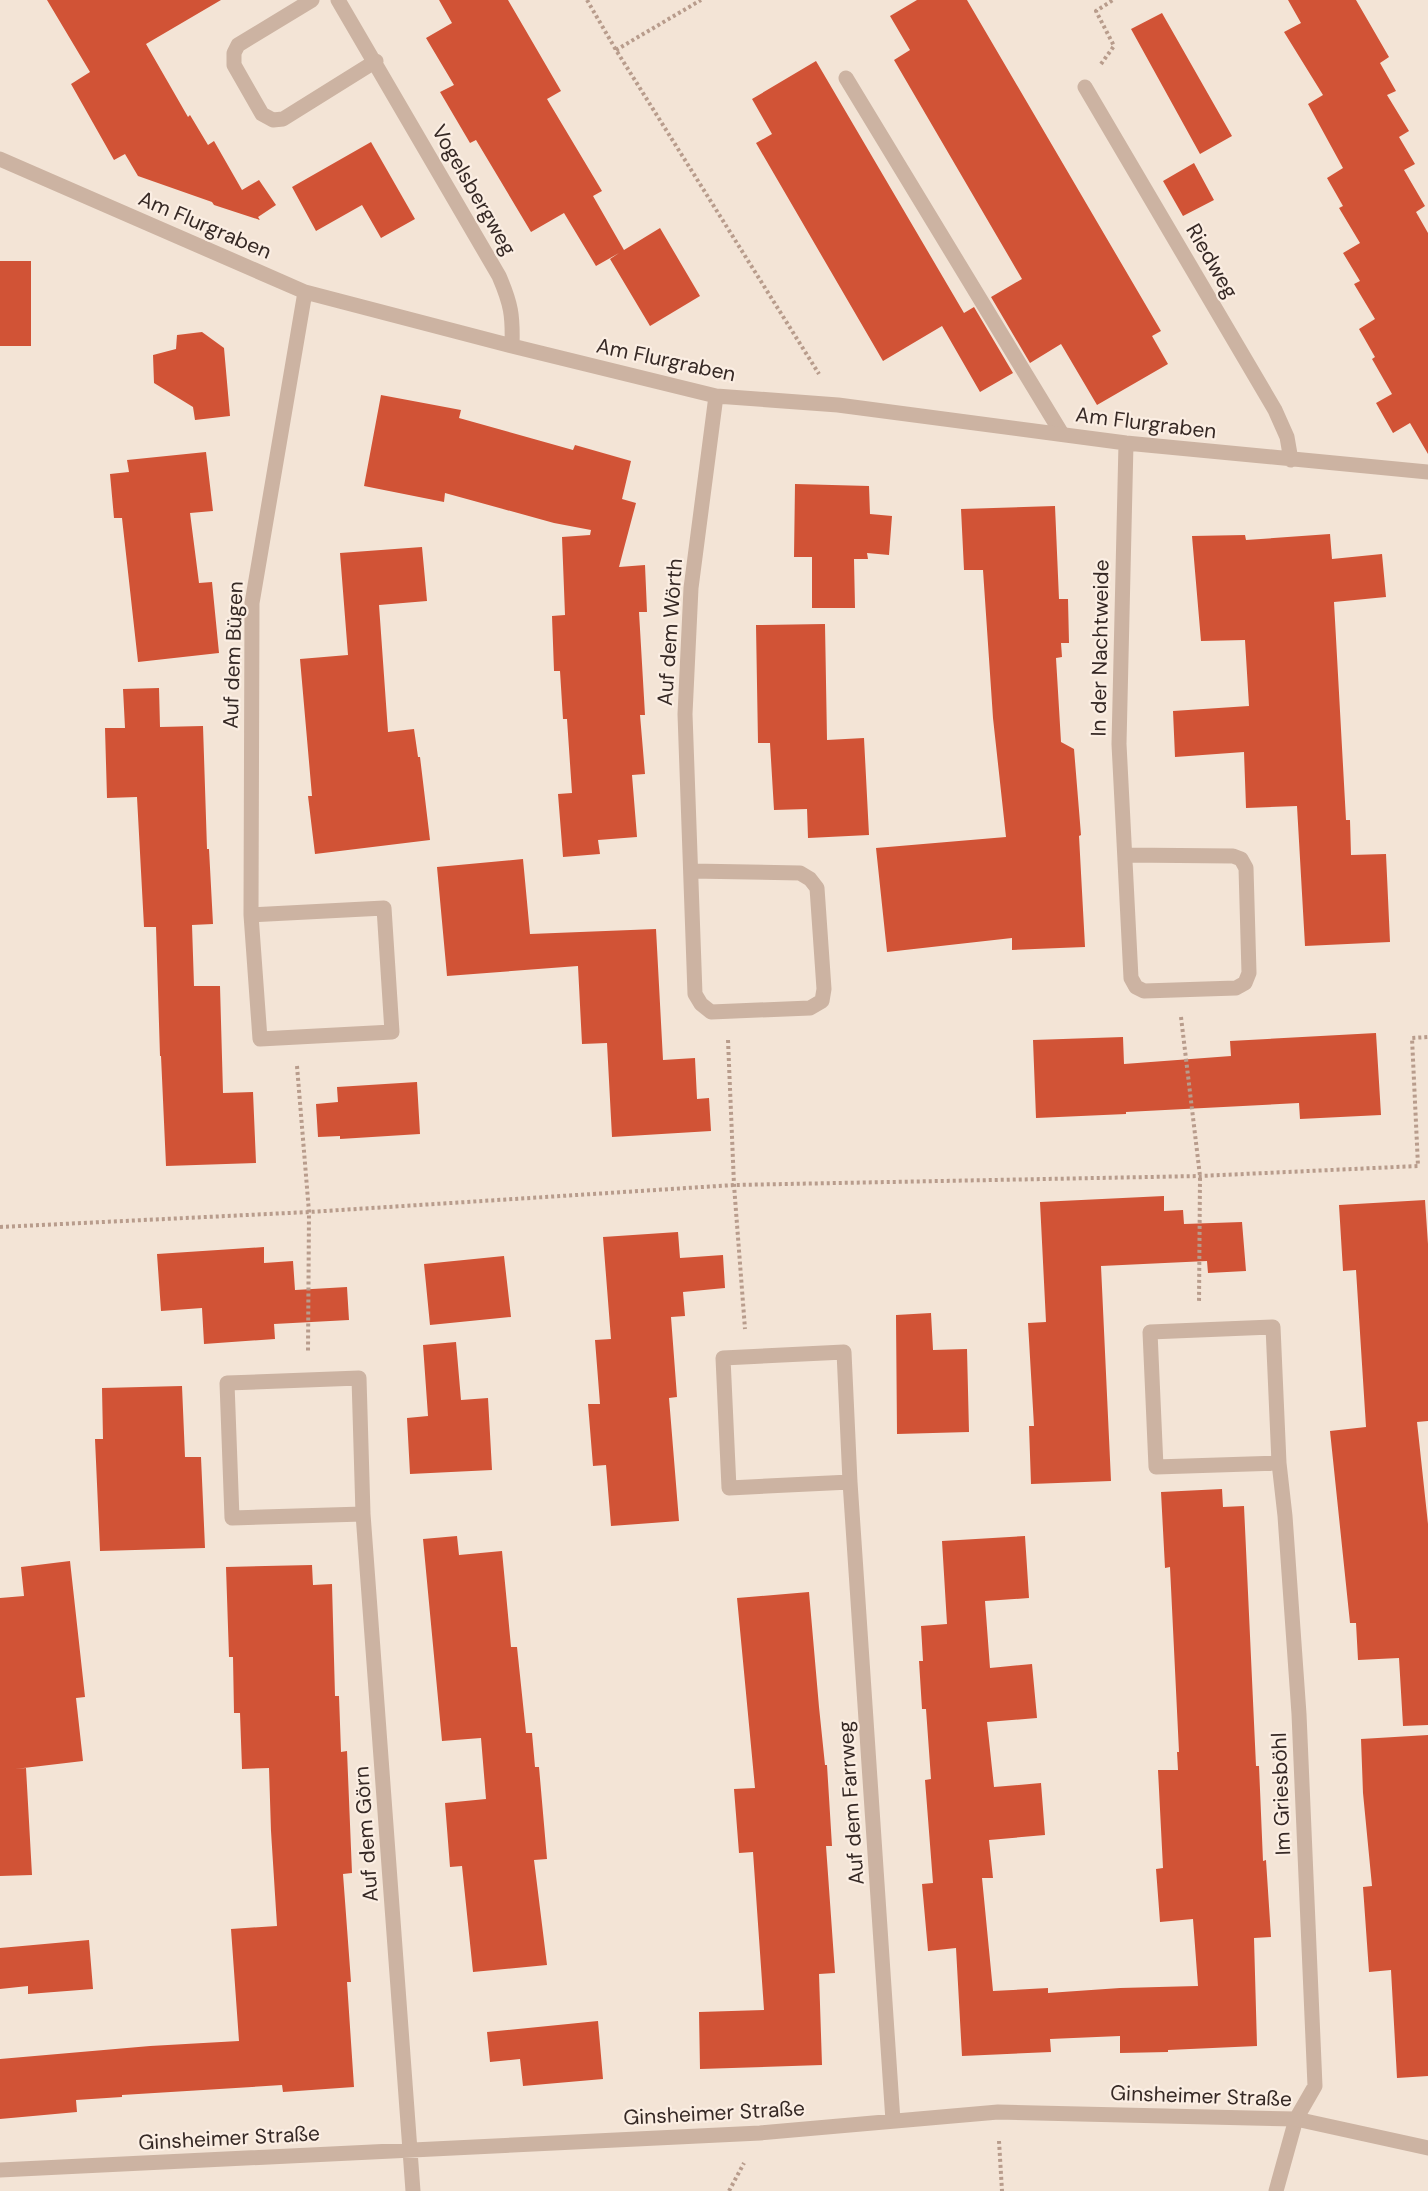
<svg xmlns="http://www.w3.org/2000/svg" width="1428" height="2191" font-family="'DM Sans',sans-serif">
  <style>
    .building { fill: #d15336 }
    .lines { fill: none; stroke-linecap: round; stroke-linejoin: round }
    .path { stroke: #b89c8c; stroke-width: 4; stroke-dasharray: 3 3; stroke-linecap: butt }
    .lane { stroke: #ccb3a2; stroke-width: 15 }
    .street { stroke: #ccb3a2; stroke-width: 15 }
    .labels { text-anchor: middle; stroke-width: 4.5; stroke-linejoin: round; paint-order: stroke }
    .street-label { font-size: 21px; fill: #362925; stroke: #fbeee3 }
  </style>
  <rect width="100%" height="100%" fill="#f3e4d6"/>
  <path class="building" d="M 47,0 L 221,0 L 146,44 L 188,117 L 190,115 L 208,145 L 214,141 L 242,190 L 259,180 L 276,205 L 258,217 L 260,220 L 214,205 L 212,202 L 138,176 L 125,154 L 114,160 L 71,84 L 90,72 Z
    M 439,0 L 508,0 L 561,91 L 547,99 L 602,191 L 593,196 L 624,250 L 660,228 L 700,296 L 650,326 L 610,259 L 619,253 L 596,266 L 564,213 L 531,232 L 476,140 L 470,143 L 440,92 L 454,85 L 426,38 L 452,23 Z
    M 917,0 L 967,0 L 1161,331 L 1152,336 L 1168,364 L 1097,405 L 1061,344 L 1030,363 L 991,297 L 1022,279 L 894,60 L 910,50 L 890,16 Z
    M 1288,0 L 1356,0 L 1389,57 L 1380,63 L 1396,91 L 1387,95 L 1409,131 L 1399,137 L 1415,164 L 1404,170 L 1425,206 L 1416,212 L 1428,233 L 1428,454 L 1410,423 L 1393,433 L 1376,403 L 1392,394 L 1372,359 L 1375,357 L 1359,329 L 1375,319 L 1354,284 L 1360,281 L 1343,253 L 1360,243 L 1339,208 L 1343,206 L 1327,178 L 1343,168 L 1308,104 L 1323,95 L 1284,32 L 1301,23 Z
    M 1162,13 L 1232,136 L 1200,154 L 1131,29 Z
    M 816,61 L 964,313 L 974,307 L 1013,373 L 980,392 L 942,326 L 883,361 L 756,143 L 772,134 L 752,99 Z
    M 371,142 L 415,219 L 381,238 L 362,205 L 316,231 L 292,187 Z
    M 1194,163 L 1214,200 L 1183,216 L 1163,181 Z
    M 0,261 L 31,261 L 31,346 L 0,346 Z
    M 202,332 L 224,348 L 230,416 L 195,420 L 193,407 L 154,383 L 153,355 L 176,349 L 177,335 Z
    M 381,395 L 461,410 L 459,418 L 573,450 L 575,445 L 631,461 L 622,499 L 636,503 L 619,567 L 645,565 L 647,612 L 639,612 L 645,715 L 640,715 L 645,774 L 632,775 L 637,837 L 598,840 L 600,854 L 563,857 L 558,794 L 572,793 L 567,719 L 563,719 L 560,671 L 554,671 L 552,616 L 565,615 L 562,537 L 590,535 L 591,530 L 554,523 L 445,493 L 444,502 L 364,486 Z
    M 206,452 L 213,511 L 190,513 L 199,583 L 212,582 L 219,653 L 138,662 L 122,518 L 114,518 L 110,474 L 129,472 L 127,460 Z
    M 795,484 L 869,486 L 870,514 L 892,516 L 889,555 L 867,553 L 868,559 L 854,559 L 855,608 L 812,608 L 812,557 L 794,557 Z
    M 1055,506 L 1059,599 L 1068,599 L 1069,643 L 1061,643 L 1062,657 L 1056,658 L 1061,742 L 1074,749 L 1081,835 L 1079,836 L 1085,947 L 1012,950 L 1012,938 L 887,952 L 876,848 L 1006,837 L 993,718 L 983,570 L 964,570 L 961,509 Z
    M 1330,534 L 1332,559 L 1382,554 L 1386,597 L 1334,602 L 1346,820 L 1350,820 L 1351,855 L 1386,854 L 1390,942 L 1305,946 L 1297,806 L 1246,808 L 1244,752 L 1175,757 L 1173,711 L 1249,706 L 1245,640 L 1201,641 L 1192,536 L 1245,535 L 1246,540 Z
    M 422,547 L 427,601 L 379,605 L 388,732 L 414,729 L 418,757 L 420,757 L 430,840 L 315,854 L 308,796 L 312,796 L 300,659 L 348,655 L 340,553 Z
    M 825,624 L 827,740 L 864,738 L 869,835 L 808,838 L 807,809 L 774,810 L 770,743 L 758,743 L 756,625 Z
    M 159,688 L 160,727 L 203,726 L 207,849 L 209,849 L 213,924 L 192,925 L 194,986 L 220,986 L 223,1093 L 253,1092 L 256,1163 L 166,1166 L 161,1056 L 160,1056 L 156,927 L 144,927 L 137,797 L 107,798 L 105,728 L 125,728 L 123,689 Z
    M 523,859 L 530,934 L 656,929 L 663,1060 L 695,1058 L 697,1099 L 709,1098 L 711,1131 L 612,1137 L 607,1043 L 582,1044 L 578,966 L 447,976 L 437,867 Z
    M 1376,1033 L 1381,1115 L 1300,1119 L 1299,1103 L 1126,1112 L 1126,1114 L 1036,1118 L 1033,1040 L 1123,1037 L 1124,1064 L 1231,1056 L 1230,1041 Z
    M 417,1082 L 420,1134 L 340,1139 L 340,1136 L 318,1137 L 316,1104 L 338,1102 L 337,1087 Z
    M 1164,1196 L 1164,1211 L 1183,1210 L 1184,1224 L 1242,1222 L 1246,1271 L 1208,1273 L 1207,1261 L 1101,1266 L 1111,1481 L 1031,1484 L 1029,1426 L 1034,1426 L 1028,1323 L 1046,1322 L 1040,1202 Z
    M 1425,1200 L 1428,1244 L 1428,1421 L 1417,1422 L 1428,1524 L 1428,1725 L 1403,1726 L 1399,1658 L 1358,1660 L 1356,1623 L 1350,1623 L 1330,1431 L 1366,1427 L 1356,1270 L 1343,1271 L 1339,1205 Z
    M 678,1232 L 680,1258 L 723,1255 L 725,1288 L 683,1292 L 685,1316 L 671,1317 L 677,1397 L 669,1398 L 679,1521 L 611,1526 L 606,1465 L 593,1466 L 588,1404 L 600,1404 L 595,1340 L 611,1339 L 603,1237 Z
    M 264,1247 L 264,1263 L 293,1261 L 295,1290 L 347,1287 L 349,1320 L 274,1324 L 275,1339 L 204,1344 L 202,1308 L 161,1311 L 157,1254 Z
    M 504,1256 L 511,1317 L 430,1325 L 424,1264 Z
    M 931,1313 L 933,1350 L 967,1349 L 969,1432 L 897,1434 L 896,1315 Z
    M 456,1342 L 461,1400 L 488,1398 L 492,1470 L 410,1474 L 407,1418 L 428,1416 L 423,1345 Z
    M 182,1386 L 185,1457 L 201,1457 L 205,1548 L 100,1551 L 95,1439 L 103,1439 L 102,1388 Z
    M 1222,1489 L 1223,1507 L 1244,1506 L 1256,1766 L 1259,1766 L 1263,1861 L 1266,1860 L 1271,1937 L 1254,1938 L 1257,2046 L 1168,2050 L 1168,2052 L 1120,2053 L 1120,2036 L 1050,2039 L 1051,2052 L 962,2056 L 956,1948 L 928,1951 L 922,1884 L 933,1883 L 925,1780 L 931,1779 L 926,1709 L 922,1709 L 919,1661 L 923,1661 L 921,1626 L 947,1624 L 942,1541 L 1025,1536 L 1029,1598 L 985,1601 L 990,1668 L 1032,1664 L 1037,1718 L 987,1722 L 994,1787 L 1041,1783 L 1045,1835 L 989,1840 L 993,1878 L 982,1878 L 993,1991 L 1048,1988 L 1048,1993 L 1120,1988 L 1198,1986 L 1193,1919 L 1160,1922 L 1156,1869 L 1163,1868 L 1158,1770 L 1178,1770 L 1177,1752 L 1179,1752 L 1170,1567 L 1165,1568 L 1161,1492 Z
    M 457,1536 L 459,1555 L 502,1551 L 511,1647 L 517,1647 L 526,1733 L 532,1733 L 535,1767 L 539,1767 L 547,1859 L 534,1860 L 547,1965 L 473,1972 L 462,1866 L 450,1867 L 445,1803 L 486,1799 L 481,1738 L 442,1741 L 423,1539 Z
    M 70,1561 L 85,1697 L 76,1698 L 83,1761 L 15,1769 L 26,1768 L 32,1875 L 0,1876 L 0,1598 L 24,1596 L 21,1567 Z
    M 312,1565 L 313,1585 L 332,1584 L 335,1696 L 339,1696 L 341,1752 L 347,1751 L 352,1873 L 343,1874 L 351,1982 L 347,1982 L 354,2087 L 283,2092 L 282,2085 L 122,2095 L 122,2097 L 76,2100 L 77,2112 L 0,2119 L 0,2059 L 150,2046 L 239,2041 L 231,1929 L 277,1926 L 271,1831 L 269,1768 L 242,1769 L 240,1713 L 234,1713 L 233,1657 L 229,1657 L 226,1567 Z
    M 809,1592 L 819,1707 L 825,1765 L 827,1765 L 832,1846 L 826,1846 L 835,1973 L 819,1974 L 822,2065 L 700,2069 L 699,2012 L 764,2010 L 753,1852 L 739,1853 L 734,1789 L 755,1788 L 737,1598 Z
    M 1428,1735 L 1428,2076 L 1397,2078 L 1391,1970 L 1369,1972 L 1363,1887 L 1372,1886 L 1363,1793 L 1361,1739 Z
    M 89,1940 L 93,1989 L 28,1994 L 28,1986 L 0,1989 L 0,1948 Z
    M 598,2021 L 603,2079 L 523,2086 L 520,2059 L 490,2062 L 487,2032 Z"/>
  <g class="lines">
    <path class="path" d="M 587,0 L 616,50 L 819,374
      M 616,50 L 701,0
      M 1101,64 L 1114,46 L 1096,11 L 1113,0
      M 1181,1017 L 1200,1176 L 1199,1303
      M 728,1040 L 734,1185 L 745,1329
      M 297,1066 L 309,1212 L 308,1352
      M 0,1227 L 309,1212 L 734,1185 L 1200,1176 L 1418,1166 L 1412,1038 L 1428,1037
      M 999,2141 L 1002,2191
      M 729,2191 L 744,2163"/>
    <path class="lane" d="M 846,78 L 1062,434
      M 1276,2191 L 1296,2119"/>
    <path class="street" d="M 312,0 L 238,45 L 234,53 L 234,65 L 262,114 L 273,120 L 283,119 L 376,61
      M 338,0 L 499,276 C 511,304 513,315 512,346
      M 1085,87 L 1275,410 L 1287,437 L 1291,460
      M 0,159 L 305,292 L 512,346 L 716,396 L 838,405 L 1126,443 L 1428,472
      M 1125,855 L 1233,856 L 1241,859 L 1246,868 L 1249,973 L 1245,983 L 1236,988 L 1144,991 L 1136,987 L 1131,978 L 1119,744 L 1126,443
      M 691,871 L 800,873 L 810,879 L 817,888 L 824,989 L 822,1001 L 810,1008 L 711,1012 L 701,1004 L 695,994 L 685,714 L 691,588 L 716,396
      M 251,915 L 384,908 L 392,1032 L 260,1039 L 251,915 L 252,603 L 305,292
      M 844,1352 L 850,1482 L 729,1488 L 723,1358 Z
      M 1279,1463 L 1156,1467 L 1150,1332 L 1273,1327 L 1279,1463 L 1285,1516 L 1299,1714 L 1315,2086 L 1296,2119
      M 850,1482 L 893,2121
      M 363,1514 L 232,1518 L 227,1383 L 359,1378 L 363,1514 L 413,2191
      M 0,2170 L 760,2133 L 998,2112 L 1296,2119 L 1428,2148"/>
  </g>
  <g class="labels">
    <g class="street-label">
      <text transform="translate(474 190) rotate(60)" y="7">Vogelsbergweg</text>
      <text transform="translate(205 225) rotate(23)" y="7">Am Flurgraben</text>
      <text transform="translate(1212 261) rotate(60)" y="7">Riedweg</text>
      <text transform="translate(666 360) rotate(12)" y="7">Am Flurgraben</text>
      <text transform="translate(1146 423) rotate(7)" y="7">Am Flurgraben</text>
      <text transform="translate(670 632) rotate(-86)" y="7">Auf dem Wörth</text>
      <text transform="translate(1100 648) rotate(-89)" y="7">In der Nachtweide</text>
      <text transform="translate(233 655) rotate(-88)" y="7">Auf dem Bügen</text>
      <text transform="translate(1281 1794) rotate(-92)" y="7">Im Griesböhl</text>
      <text transform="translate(851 1803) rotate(-94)" y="7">Auf dem Farrweg</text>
      <text transform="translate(366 1834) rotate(-94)" y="7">Auf dem Görn</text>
      <text transform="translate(1201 2096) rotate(2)" y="7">Ginsheimer Straße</text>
      <text transform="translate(714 2113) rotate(-3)" y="7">Ginsheimer Straße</text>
      <text transform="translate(229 2138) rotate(-3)" y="7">Ginsheimer Straße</text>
    </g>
  </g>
</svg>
